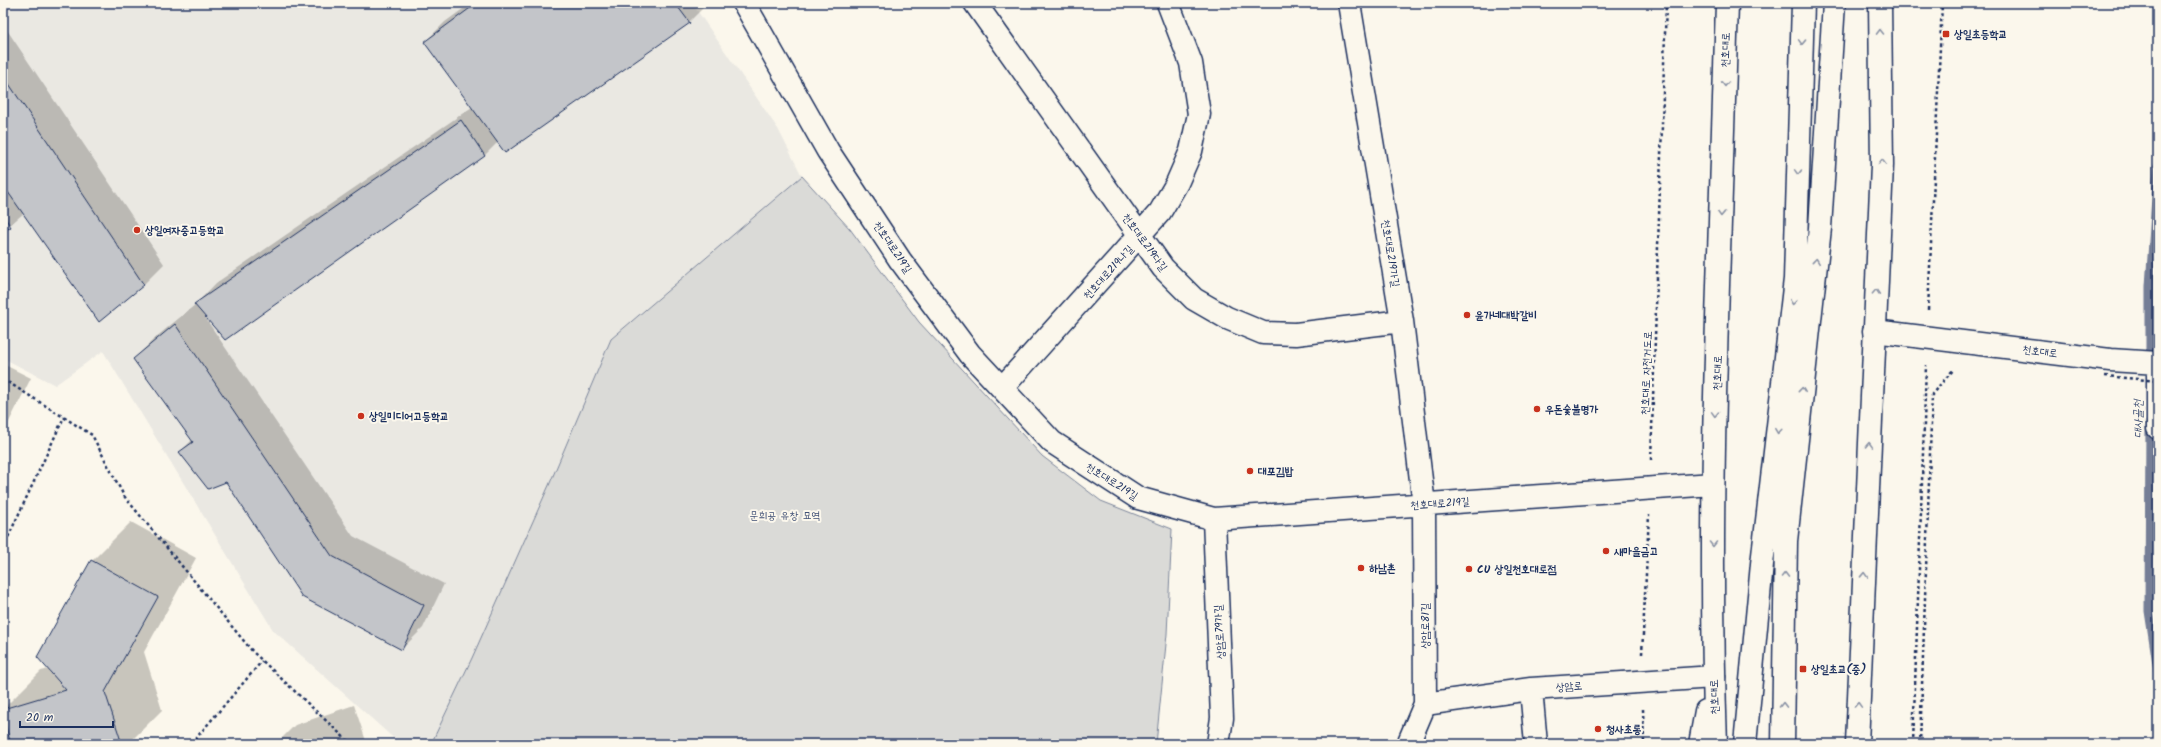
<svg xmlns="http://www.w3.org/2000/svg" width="2161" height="747" font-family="Kalam,'Poor Story',sans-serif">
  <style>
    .built { fill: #eae8e2 }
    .green { fill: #dadad7; stroke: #7a849a }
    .shadow { fill: #0003 }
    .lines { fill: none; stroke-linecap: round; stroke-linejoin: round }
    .stream { stroke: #747e96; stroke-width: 9 }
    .building { fill: #c3c5c9; stroke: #1b2f5e }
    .minor-casing { stroke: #1b2f5e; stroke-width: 25 }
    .major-casing { stroke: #1b2f5e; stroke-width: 25 }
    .path { stroke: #1b2f5e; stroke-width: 2.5; stroke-dasharray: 3 3; stroke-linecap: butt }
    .minor { stroke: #fbf7ec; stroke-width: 22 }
    .major { stroke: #fbf7ec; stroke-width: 22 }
    .path-bridge { stroke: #1b2f5e; stroke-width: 2.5; stroke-dasharray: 3 3; stroke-linecap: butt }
    .oneway { stroke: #8b93a5 }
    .poi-dot { fill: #c8321e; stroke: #fbf7ec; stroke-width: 1.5 }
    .labels { text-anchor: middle; stroke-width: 4; stroke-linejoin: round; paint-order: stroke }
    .poi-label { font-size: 11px; font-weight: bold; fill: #1b2f5e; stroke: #fbf7ec; text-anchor: start }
    .street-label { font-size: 11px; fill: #1b2f5e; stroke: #fbf7ec }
    .park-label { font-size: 11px; fill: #415176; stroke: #fbf7ec }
    .water-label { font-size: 12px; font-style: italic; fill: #47577a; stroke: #fbf7ec }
  </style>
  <rect width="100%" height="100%" fill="#fbf7ec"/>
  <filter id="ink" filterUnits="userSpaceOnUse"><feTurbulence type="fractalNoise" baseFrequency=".025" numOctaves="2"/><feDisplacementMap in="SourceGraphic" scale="8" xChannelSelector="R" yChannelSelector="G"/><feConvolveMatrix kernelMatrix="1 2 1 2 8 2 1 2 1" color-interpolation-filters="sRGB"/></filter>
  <g filter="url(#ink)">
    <path class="built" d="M 3,3 L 692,3 L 778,129 L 802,176 L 611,339 L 550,483 L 472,658 L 431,744 L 400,744 L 273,630 L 103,351 L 55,385 L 3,358 Z"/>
    <path class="green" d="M 802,176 L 850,229 L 919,322 L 1042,456 L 1101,501 L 1172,529 L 1167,634 L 1156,744 L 431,744 L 472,658 L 550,483 L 611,339 Z"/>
    <path class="shadow" d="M 471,3 L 708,3 L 689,22 L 498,142 L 484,156 L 204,316 L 353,536 L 444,584 L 423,628 L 402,649 L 226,480 L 180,452 L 192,440 L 134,359 L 155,338 L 196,304 L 216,283 L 472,107 L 425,42 L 445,22 Z
      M 3,24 L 164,264 L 143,285 L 24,213 L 3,231 Z
      M 3,364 L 31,378 L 3,434 Z
      M 131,522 L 196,558 L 144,652 L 162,710 L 128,744 L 12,744 L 3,709 L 41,671 L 49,669 L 92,561 Z
      M 354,705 L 367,744 L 276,744 L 295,725 Z"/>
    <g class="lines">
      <path class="stream" d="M 2150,363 L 2150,286 L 2158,167
        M 2150,422 L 2149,611 L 2158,670"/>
    </g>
    <path class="building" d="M 477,3 L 675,3 L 690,23 L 505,153 L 424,42 Z
      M 3,75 L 144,285 L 99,322 L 3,185 Z
      M 461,120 L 485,156 L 225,340 L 194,304 Z
      M 3,215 L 11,227 L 3,232 Z
      M 175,324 L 332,556 L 424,605 L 402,650 L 302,597 L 226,482 L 208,489 L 179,452 L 193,442 L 133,359 Z
      M 91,560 L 158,597 L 105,692 L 122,744 L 11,744 L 3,717 L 3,709 L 66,690 L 37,657 Z"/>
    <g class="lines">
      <g class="minor-casing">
        <path id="minor" d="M 744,3 L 828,151 L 900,260 L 970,354 L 1052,442 L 1138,498 L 1214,519 L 1713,484
          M 975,3 L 1163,268 L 1194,299 L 1227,318 L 1263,333 L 1296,334 L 1402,321
          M 1349,3 L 1402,321 L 1424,505 L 1425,704 L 1408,744
          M 1874,331 L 2110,360 L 2158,363
          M 2158,370 L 2158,428
          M 1002,388 L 1160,212 L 1177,183 L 1191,151 L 1199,114 L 1191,63 L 1168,3
          M 1214,519 L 1222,718 L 1218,744
          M 1531,689 L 1536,744
          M 1425,704 L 1531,689 L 1714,677
          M 1745,744 L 1762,564 L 1795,279 L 1803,3
          M 1783,744 L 1786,541 L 1820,228 L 1834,3"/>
      </g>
      <g class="major-casing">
        <path id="major" d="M 1700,744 L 1706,711
          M 1716,744 C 1707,497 1720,250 1727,3
          M 1857,744 L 1882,165 L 1880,3"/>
      </g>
      <path class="path" d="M 1928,310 L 1942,3
        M 3,379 L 92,435 L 124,496 L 253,652 L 351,744
        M 1651,460 L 1666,3
        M 3,548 L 64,417
        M 1642,654 L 1649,515
        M 1643,709 L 1644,744
        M 191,744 L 262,661
        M 1913,744 L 1926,365
        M 1920,744 L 1932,394 L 1954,369"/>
      <use href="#minor" class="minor"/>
      <use href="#major" class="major"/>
      <path class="path-bridge" d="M 2105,376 L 2158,381"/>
    </g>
    <defs><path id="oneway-chevron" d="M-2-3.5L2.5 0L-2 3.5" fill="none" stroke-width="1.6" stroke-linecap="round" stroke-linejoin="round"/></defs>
    <g class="oneway">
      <use href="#oneway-chevron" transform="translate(1880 32) rotate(-91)"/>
      <use href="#oneway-chevron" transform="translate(1802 42) rotate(92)"/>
      <use href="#oneway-chevron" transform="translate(1725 84) rotate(91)"/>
      <use href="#oneway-chevron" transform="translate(1882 162) rotate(-90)"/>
      <use href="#oneway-chevron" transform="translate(1798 172) rotate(92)"/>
      <use href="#oneway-chevron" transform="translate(1721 214) rotate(92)"/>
      <use href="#oneway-chevron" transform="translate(1816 261) rotate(-84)"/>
      <use href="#oneway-chevron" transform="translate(1876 292) rotate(-87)"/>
      <use href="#oneway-chevron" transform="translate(1793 302) rotate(97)"/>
      <use href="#oneway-chevron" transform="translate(1802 390) rotate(-84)"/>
      <use href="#oneway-chevron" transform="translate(1715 414) rotate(92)"/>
      <use href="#oneway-chevron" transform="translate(1778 431) rotate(97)"/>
      <use href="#oneway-chevron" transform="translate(1869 445) rotate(-88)"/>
      <use href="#oneway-chevron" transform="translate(1713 544) rotate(90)"/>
      <use href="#oneway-chevron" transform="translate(1785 575) rotate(-89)"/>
      <use href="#oneway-chevron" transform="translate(1864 575) rotate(-88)"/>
      <use href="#oneway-chevron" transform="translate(1783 705) rotate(-89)"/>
      <use href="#oneway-chevron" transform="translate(1858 705) rotate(-88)"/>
    </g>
  </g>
  <g class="poi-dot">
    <rect x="1942" y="30" width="8" height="8" rx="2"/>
    <circle cx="137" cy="230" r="4"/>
    <circle cx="1467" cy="315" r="4"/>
    <circle cx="1537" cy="409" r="4"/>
    <circle cx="361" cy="416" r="4"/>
    <circle cx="1250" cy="471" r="4"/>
    <circle cx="1606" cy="551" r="4"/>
    <circle cx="1361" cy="568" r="4"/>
    <circle cx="1469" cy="569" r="4"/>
    <rect x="1799" y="665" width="8" height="8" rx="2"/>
    <circle cx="1598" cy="729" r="4"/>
  </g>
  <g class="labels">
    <g class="poi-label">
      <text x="1954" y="38">상일초등학교</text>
      <text x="145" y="234">상일여자중고등학교</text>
      <text x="1475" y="319">윤가네대박갈비</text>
      <text x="1545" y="413">우돈숯불명가</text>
      <text x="369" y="420">상일미디어고등학교</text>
      <text x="1258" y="475">대포김밥</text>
      <text x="1614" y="555">새마을금고</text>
      <text x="1369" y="572">하남촌</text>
      <text x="1477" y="573">CU 상일천호대로점</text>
      <text x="1811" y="673">상일초교(중)</text>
      <text x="1606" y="733">청사초롱</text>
    </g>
    <g class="street-label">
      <text transform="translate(1725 50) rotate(-89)" y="4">천호대로</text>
      <text transform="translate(1145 242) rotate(54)" y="4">천호대로219다길</text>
      <text transform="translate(893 247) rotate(56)" y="4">천호대로219길</text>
      <text transform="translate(1391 253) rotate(81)" y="4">천호대로219가길</text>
      <text transform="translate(1108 272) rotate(-48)" y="4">천호대로219나길</text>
      <text transform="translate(2040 351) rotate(7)" y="4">천호대로</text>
      <text transform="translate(1646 373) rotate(-88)" y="4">천호대로 자전거도로</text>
      <text transform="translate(1717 373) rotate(-88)" y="4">천호대로</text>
      <text transform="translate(1112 481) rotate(32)" y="4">천호대로219길</text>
      <text transform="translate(1440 503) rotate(-4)" y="4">천호대로219길</text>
      <text transform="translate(1425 626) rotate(-90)" y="4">상암로81길</text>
      <text transform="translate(1219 632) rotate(-93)" y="4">상암로79가길</text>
      <text transform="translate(1569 686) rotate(-4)" y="4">상암로</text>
      <text transform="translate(1714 697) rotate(-92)" y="4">천호대로</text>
    </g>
    <g class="park-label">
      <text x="785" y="519">문희공 유창 묘역</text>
    </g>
    <g class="water-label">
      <text transform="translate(2138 419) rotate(-90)" y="4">대사골천</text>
    </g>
  </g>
  <rect width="2161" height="747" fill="none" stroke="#fbf7ec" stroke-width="16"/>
  <rect x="8" y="8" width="2145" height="731" fill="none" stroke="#1b2f5e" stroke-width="1.5" filter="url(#ink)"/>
  <path d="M20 721v6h93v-6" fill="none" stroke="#1b2f5e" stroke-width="2"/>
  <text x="26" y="721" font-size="12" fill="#1b2f5e" stroke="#fbf7ec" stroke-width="3" paint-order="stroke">20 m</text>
</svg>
